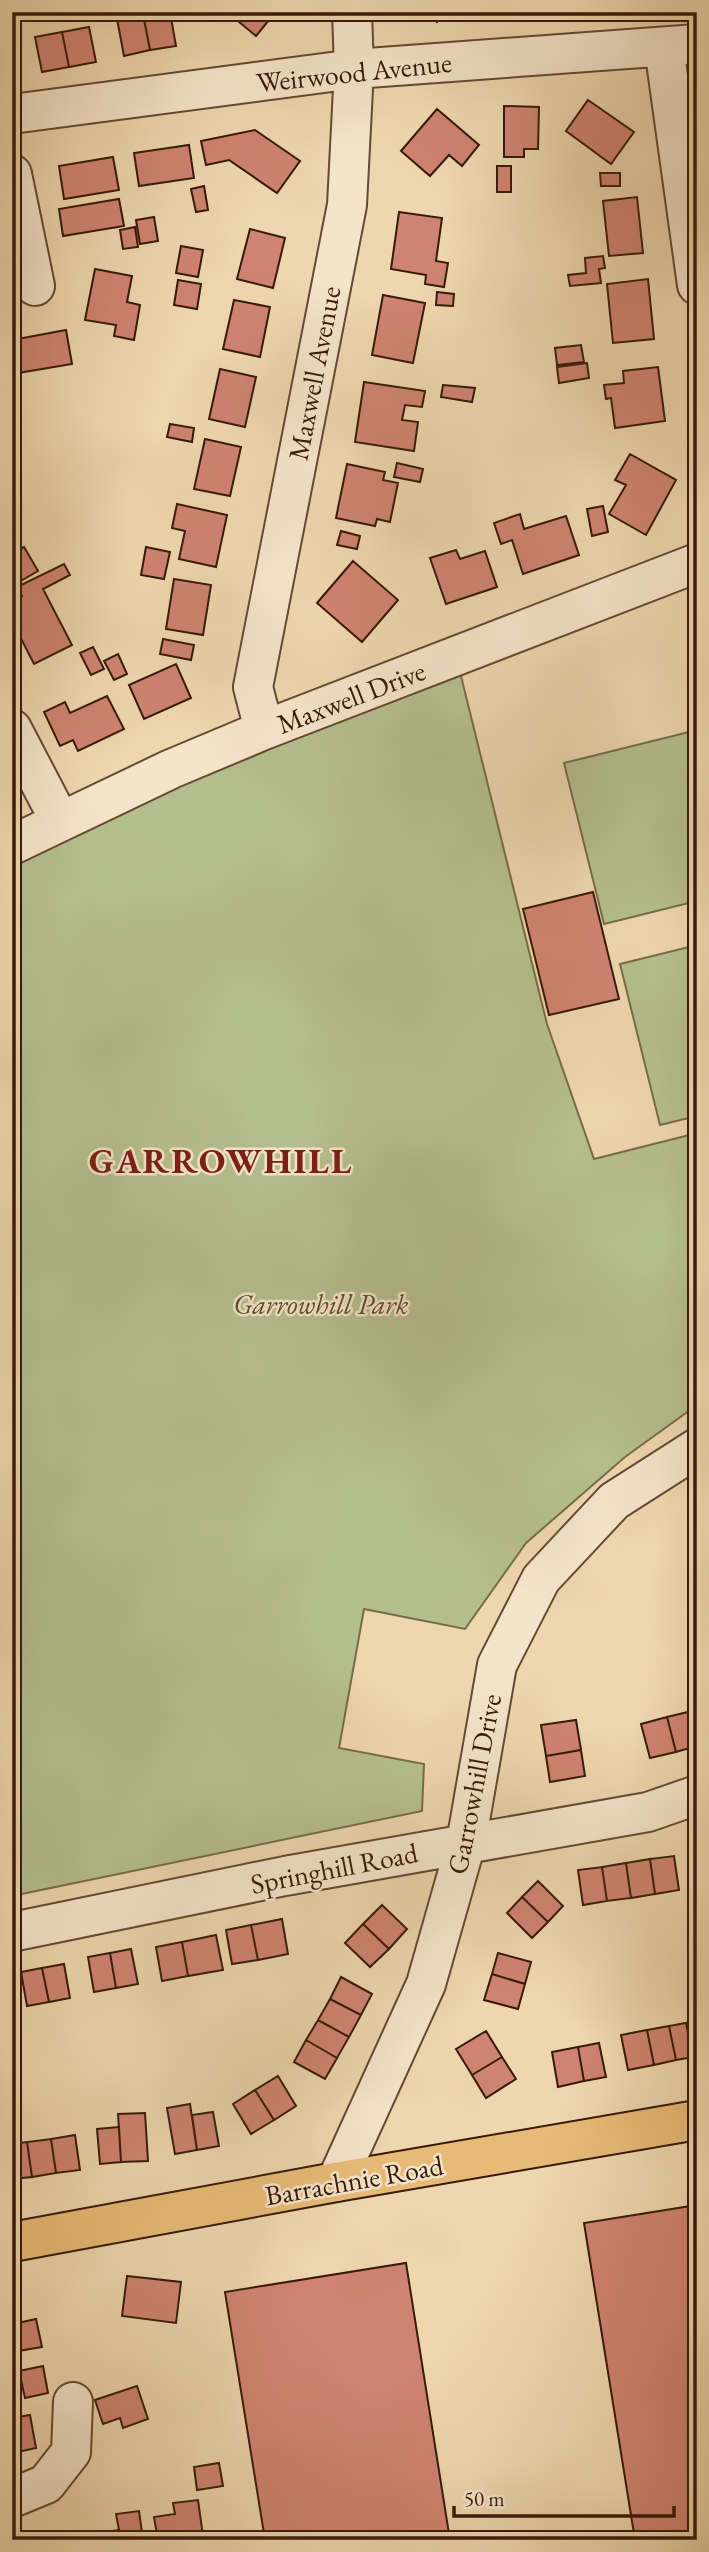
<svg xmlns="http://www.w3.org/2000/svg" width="709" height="2552" font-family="'EB Garamond',serif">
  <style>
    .green { fill: #b5be8e; stroke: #766c4b; stroke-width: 2 }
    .building { fill: #cf8372; stroke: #371a08; stroke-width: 2 }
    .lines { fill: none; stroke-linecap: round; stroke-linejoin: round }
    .minor-casing { stroke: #654932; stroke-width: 42 }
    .major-casing { stroke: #371a08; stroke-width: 42 }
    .minor { stroke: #f4e4ca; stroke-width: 38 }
    .major { stroke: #e7bb77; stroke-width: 38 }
    .labels { text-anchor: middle; stroke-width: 5; stroke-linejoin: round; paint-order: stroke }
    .street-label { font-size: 28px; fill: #371a08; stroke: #f4e4ca }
    .park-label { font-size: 28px; font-style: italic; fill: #5d4b30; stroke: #f4e4ca }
    .district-label { font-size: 35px; font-weight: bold; letter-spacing: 2px; fill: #7a1f14; stroke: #f4e4ca }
  </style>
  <rect width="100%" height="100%" fill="#eed6ae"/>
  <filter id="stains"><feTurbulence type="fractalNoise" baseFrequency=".00286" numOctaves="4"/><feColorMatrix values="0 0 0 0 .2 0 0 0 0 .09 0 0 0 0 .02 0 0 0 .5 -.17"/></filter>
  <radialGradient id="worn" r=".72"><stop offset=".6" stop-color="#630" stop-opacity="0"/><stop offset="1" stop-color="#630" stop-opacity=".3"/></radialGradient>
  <path class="green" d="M 458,664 L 547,1024 L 594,1159 L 697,1133 L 697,1405 L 625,1457 L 526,1543 L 465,1629 L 364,1609 L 339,1748 L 424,1764 L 422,1811 L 12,1896 L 12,857 Z
    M 697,730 L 697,901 L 604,924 L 564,763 Z
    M 697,945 L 697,1116 L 660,1125 L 620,964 Z"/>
  <path class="building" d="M 155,12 L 170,12 L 176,46 L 150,50 L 143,14 Z
    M 227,12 L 270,12 L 273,15 L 256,36 Z
    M 427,12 L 446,12 L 437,22 Z
    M 143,14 L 150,50 L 124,56 L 117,19 Z
    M 89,27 L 96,62 L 69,67 L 62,32 Z
    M 12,32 L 21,72 L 12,74 Z
    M 62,32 L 69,67 L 42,72 L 35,37 Z
    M 588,100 L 634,132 L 611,164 L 566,131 Z
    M 504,106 L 539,107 L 538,149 L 524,149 L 524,157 L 504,157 Z
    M 437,109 L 479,145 L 462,166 L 449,155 L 430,176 L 401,151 Z
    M 255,130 L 300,161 L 277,193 L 229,160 L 206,165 L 201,141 Z
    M 189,145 L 194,178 L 139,186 L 134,153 Z
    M 113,157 L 119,190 L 64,199 L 59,166 Z
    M 497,166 L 511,166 L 511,192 L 497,192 Z
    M 600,173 L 620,173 L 620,186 L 601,186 Z
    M 204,186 L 208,210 L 196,212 L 191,189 Z
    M 637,197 L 643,253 L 609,256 L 603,201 Z
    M 119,199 L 124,226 L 63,236 L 59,209 Z
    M 399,212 L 442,218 L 436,261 L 448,263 L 444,287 L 425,284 L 426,275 L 391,269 Z
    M 154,217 L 158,241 L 140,244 L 136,220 Z
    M 135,227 L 138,247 L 123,249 L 120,230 Z
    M 250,229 L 285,238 L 273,288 L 237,279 Z
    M 181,246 L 203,250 L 198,277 L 176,273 Z
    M 603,256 L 605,268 L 599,269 L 601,283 L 570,286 L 568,275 L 586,273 L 585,258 Z
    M 95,269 L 132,276 L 127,302 L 140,305 L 134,340 L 114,336 L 116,325 L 85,320 Z
    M 648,279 L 654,339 L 613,343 L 607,284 Z
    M 178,280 L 201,284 L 197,309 L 174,305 Z
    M 437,292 L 454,294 L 453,306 L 436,305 Z
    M 383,295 L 425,303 L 413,363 L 372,355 Z
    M 234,300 L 270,307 L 260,357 L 223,349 Z
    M 66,330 L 72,364 L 18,373 L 12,340 Z
    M 581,345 L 584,362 L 557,365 L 555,348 Z
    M 587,363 L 589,378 L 559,383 L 557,367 Z
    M 658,367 L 665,421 L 615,428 L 611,398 L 606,399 L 604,385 L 624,383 L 623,371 Z
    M 220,369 L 256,377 L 245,427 L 209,419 Z
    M 364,382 L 425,391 L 422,407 L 405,405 L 402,420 L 418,422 L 414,451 L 355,442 Z
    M 443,385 L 475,388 L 472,402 L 441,397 Z
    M 170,424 L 194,428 L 192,442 L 167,437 Z
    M 205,439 L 241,447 L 230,496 L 194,489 Z
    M 630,454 L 676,480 L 646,535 L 609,514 L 626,485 L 615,480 Z
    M 397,463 L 423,469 L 420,482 L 394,477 Z
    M 347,464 L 385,472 L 383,480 L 398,483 L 390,522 L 377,519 L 375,526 L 336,518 Z
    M 177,504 L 227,515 L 216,567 L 179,559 L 185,531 L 172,528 Z
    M 603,506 L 608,532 L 592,536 L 587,509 Z
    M 520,514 L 524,529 L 566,516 L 579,555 L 523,574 L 512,540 L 501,544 L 494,523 Z
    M 341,531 L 360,536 L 357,549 L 337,545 Z
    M 12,538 L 19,550 L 24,547 L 38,571 L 12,586 Z
    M 146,547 L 170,552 L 164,579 L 141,575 Z
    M 456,550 L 460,559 L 485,551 L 497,587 L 446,604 L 430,558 Z
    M 353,561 L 398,600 L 362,642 L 317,603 Z
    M 64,564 L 70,575 L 43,589 L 72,645 L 34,664 L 12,621 L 12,601 L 22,596 L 17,587 Z
    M 174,579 L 211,585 L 203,635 L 166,629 Z
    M 163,639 L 194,645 L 191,660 L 160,654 Z
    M 93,647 L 104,669 L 91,675 L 80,653 Z
    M 118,654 L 127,674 L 114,680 L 104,661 Z
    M 176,664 L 191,698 L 144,719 L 129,685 Z
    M 107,696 L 124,729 L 78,751 L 73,740 L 60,746 L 44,712 L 65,702 L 70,713 Z
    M 593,892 L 619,999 L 549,1015 L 523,909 Z
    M 692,1711 L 697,1728 L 697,1746 L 676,1752 L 667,1717 Z
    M 667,1717 L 676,1752 L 650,1758 L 641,1724 Z
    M 576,1720 L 581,1750 L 546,1756 L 541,1725 Z
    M 581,1750 L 585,1776 L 550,1782 L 546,1756 Z
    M 697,1843 L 697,1871 L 691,1845 Z
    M 674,1856 L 679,1890 L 655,1894 L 650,1859 Z
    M 650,1859 L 655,1894 L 631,1898 L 626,1863 Z
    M 626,1863 L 631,1898 L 607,1901 L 602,1867 Z
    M 602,1867 L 607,1901 L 583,1905 L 578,1870 Z
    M 538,1881 L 563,1906 L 548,1922 L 522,1897 Z
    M 522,1897 L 548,1922 L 532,1938 L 507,1913 Z
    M 382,1905 L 407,1929 L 389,1949 L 363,1924 Z
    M 282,1919 L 288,1954 L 258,1960 L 251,1925 Z
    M 363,1924 L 389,1949 L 370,1967 L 345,1943 Z
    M 251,1925 L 258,1960 L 232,1964 L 226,1930 Z
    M 216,1935 L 223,1970 L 188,1976 L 182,1942 Z
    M 182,1942 L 188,1976 L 162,1981 L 156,1947 Z
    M 131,1949 L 138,1984 L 116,1988 L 110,1953 Z
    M 110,1953 L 116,1988 L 94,1992 L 88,1957 Z
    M 498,1953 L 531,1962 L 525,1984 L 492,1974 Z
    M 64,1964 L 70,1998 L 49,2002 L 42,1968 Z
    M 42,1968 L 49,2002 L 27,2006 L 21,1972 Z
    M 492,1974 L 525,1984 L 518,2009 L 484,2000 Z
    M 341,1977 L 372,1994 L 361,2015 L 330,1999 Z
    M 330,1999 L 361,2015 L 349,2037 L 318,2020 Z
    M 318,2020 L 349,2037 L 337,2058 L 306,2040 Z
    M 697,2021 L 697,2056 L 693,2057 L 686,2023 Z
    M 686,2023 L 693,2057 L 676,2060 L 669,2026 Z
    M 669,2026 L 676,2060 L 654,2065 L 647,2030 Z
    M 647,2030 L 654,2065 L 628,2070 L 621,2035 Z
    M 486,2031 L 502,2057 L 472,2075 L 456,2049 Z
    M 306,2040 L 337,2058 L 325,2079 L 294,2062 Z
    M 599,2043 L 606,2077 L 584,2081 L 578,2047 Z
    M 578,2047 L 584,2081 L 558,2087 L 552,2052 Z
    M 502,2057 L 516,2079 L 486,2098 L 472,2075 Z
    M 278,2076 L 296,2106 L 274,2120 L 255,2090 Z
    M 255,2090 L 274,2120 L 251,2134 L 233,2104 Z
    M 190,2104 L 197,2150 L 175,2154 L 167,2108 Z
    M 213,2112 L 219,2146 L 197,2150 L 192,2115 Z
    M 145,2113 L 148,2161 L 121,2162 L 118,2114 Z
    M 119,2127 L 121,2162 L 100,2164 L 97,2129 Z
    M 75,2135 L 80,2170 L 56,2173 L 51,2139 Z
    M 51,2139 L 56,2173 L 32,2177 L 27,2142 Z
    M 27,2142 L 32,2177 L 12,2179 L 12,2144 Z
    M 697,2205 L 697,2535 L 666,2540 L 635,2540 L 584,2223 Z
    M 406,2263 L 450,2540 L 265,2540 L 225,2292 Z
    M 127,2276 L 181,2282 L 176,2323 L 122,2316 Z
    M 36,2319 L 42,2347 L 18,2351 L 13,2324 Z
    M 43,2366 L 48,2393 L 25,2398 L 19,2371 Z
    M 137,2386 L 148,2419 L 123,2428 L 120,2418 L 103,2424 L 95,2400 Z
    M 30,2415 L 36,2448 L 13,2453 L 15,2463 L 12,2464 L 12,2418 Z
    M 219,2463 L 223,2486 L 197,2490 L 194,2467 Z
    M 198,2500 L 203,2536 L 158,2540 L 154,2517 L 175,2514 L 173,2503 Z
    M 139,2511 L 143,2540 L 98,2540 L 97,2533 L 119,2530 L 116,2514 Z
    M 47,2532 L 52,2540 L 33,2540 Z"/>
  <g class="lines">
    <g class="minor-casing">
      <path id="minor" d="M 664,47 L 697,285
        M 12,114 L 354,69 L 697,44
        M 12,174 L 35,286
        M 12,729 L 60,821
        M 264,730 L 253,687 L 347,205 L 354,69 L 352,12
        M 12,845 L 171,769 L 264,730 L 697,563
        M 12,1932 L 285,1876 L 648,1812 L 697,1795
        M 336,2182 L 426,1984 L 466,1843 L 497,1665 L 541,1579 L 614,1501 L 697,1448
        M 12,2498 L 46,2484 L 71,2452 L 73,2402"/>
    </g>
    <g class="major-casing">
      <path id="major" d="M 12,2242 L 336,2182 L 697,2120"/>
    </g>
    <use href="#minor" class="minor"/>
    <use href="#major" class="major"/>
  </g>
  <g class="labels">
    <g class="street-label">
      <text transform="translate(354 72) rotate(-6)" y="10">Weirwood Avenue</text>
      <text transform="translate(314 373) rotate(-79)" y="10">Maxwell Avenue</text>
      <text transform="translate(351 697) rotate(-21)" y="10">Maxwell Drive</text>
      <text transform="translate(474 1784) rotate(-79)" y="10">Garrowhill Drive</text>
      <text transform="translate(334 1868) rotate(-11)" y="10">Springhill Road</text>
      <text transform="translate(354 2180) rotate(-10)" y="10">Barrachnie Road</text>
    </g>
    <g class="park-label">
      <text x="321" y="1314">Garrowhill Park</text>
    </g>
    <g class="district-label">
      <text x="221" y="1173">GARROWHILL</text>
    </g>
  </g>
  <rect width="709" height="2552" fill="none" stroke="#eed6ae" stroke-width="42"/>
  <rect x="14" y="14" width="681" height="2524" fill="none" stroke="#371a08" stroke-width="3.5"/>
  <rect x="21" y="21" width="667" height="2510" fill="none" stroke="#371a08" stroke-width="2"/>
  <path d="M454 2506v10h220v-10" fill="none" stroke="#371a08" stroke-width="3.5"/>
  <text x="464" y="2506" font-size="21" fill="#371a08" stroke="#f4e4ca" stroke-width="5" paint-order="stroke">50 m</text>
  <rect width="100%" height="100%" filter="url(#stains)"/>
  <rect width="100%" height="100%" fill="url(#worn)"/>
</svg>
